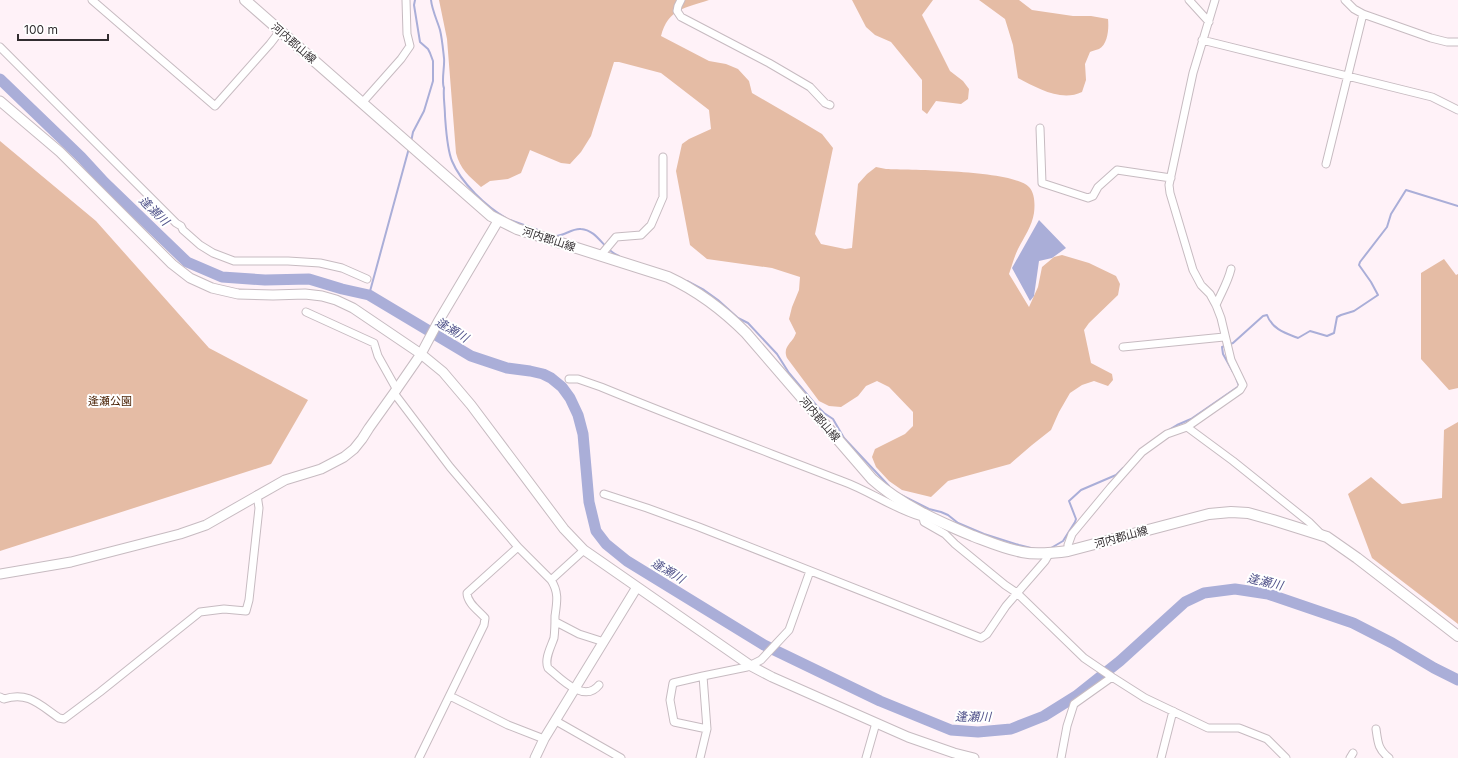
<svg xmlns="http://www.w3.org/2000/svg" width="1458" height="758" font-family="Inter,'Noto Sans JP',sans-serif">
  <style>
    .green { fill: #e5bca5 }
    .water { fill: #aaaed8 }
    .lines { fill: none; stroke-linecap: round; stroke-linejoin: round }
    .stream { stroke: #aaaed8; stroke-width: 2 }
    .river { stroke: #aaaed8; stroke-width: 11 }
    .minor-casing { stroke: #c7bbc1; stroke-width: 9 }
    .tertiary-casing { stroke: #c7bbc1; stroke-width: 11 }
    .secondary-casing { stroke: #c7bbc1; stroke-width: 12 }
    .minor { stroke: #fff; stroke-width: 7 }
    .tertiary { stroke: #fff; stroke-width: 9 }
    .secondary { stroke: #fff; stroke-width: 10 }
    .labels { text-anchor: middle; stroke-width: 4; stroke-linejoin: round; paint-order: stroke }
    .street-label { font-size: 11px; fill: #322d30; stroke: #fff }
    .park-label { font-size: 11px; fill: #4b2306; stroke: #fff }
    .water-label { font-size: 12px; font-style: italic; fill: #4f5189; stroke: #fff }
  </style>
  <rect width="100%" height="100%" fill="#fff2f8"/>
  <path class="green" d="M 439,0 L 709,0 C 685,8 668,9 661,36 L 709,61 L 726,64 L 738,69 L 749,81 L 752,93 L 802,122 L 822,134 L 833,148 L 815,234 L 821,244 L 845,249 L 852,248 L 858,184 L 867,174 L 876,167 L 886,169 C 913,170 1013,170 1029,187 C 1035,193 1035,205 1034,213 C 1032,226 1024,237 1018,249 C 1014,257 1012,266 1009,274 L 1029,307 L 1038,287 L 1042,267 L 1054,257 L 1062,255 L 1089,263 L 1116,276 L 1120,284 L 1118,295 L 1089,323 L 1084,330 L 1091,363 L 1112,374 L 1113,380 L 1108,386 L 1094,381 L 1082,385 L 1070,393 L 1059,412 L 1051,430 L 1032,445 L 1010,464 L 948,481 L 931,497 L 902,490 L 889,481 L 876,467 L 872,457 L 875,449 L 905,434 L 913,426 L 913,412 L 889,387 L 877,381 L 866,386 L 858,396 L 841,407 L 829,406 L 819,401 L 787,358 C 782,346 793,343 796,333 L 789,319 L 792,307 L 799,290 L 800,277 L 772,268 L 707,259 L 690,245 L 676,171 L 682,144 L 689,139 L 711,129 L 709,110 L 661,73 L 619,62 L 614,62 L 591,136 L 581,152 L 570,164 L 561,163 L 530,150 L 521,173 L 508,179 L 490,181 L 481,187 C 469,176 460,169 456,153 L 447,39 Z
    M 852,0 L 933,0 L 922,15 L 950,71 L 963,81 L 969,89 L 968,99 L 961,104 L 936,101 L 927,114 L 922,110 L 922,80 L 891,42 L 875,35 L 866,27 Z
    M 979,0 L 1019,0 L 1032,10 L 1073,16 L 1091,16 L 1108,19 C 1109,28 1108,44 1099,49 C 1096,50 1092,51 1090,52 L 1085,64 L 1086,80 L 1082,92 C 1061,102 1037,88 1018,78 L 1013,45 L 1005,19 Z
    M 0,141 L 96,221 L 209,348 L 308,400 L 271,464 L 0,551 Z
    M 1444,259 L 1456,275 L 1458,274 L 1458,388 L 1449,390 L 1421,359 L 1421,273 Z
    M 1458,422 L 1458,624 L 1372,558 L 1348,494 L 1371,477 L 1402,504 L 1442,498 L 1444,430 Z"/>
  <path class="water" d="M 1039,220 L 1066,248 L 1052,258 L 1039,261 L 1034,296 L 1030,301 L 1012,268 Z"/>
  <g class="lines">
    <path class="stream" d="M 431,0 C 432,10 437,20 440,30 C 442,38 443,49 444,58 C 445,66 441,82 444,88 C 443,96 445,107 445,116 C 446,129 447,149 452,161 C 461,183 487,207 506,218
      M 411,142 L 413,132 L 424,111 L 433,81 L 433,61 L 430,53 L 428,49 L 420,42 L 414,5 L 415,0
      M 510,220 L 538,230
      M 554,236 C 564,237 571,228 581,229 C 598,230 604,251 619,256
      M 687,281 L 704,290 L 718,300 L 738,318 L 748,323 L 777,354 L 789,373 L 816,405 L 824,413 L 833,419 L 844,438 L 889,486
      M 369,295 L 409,148
      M 1233,372 L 1223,354 L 1222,347 L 1233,343 L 1263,316 L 1267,315 C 1272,329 1285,333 1298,338 L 1310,331 L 1327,336 L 1334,333 L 1337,317 L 1341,315 L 1354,311 L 1378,295 L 1371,282 L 1359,265 L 1360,262 L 1387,227 L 1391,214 L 1406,190 L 1458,206
      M 1167,431 L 1177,425 L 1191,419 L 1239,386 L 1236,378
      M 901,495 L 929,509 L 941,512 L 948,515 L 958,523 L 984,534 L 1019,545 L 1035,549
      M 1051,548 L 1063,541 L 1075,522 L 1076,519 L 1069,501 L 1081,490 L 1116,475 L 1123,468"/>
    <path class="river" d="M 0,79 L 81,157 L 104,182 L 187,262 L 222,277 L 265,280 L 309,279 L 342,289 L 369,295 L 471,356 L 507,368 L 530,371 L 543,374 L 551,378 L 562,387 L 570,398 L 578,415 L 583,434 L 589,502 L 596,531 L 606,544 L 627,561 L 764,645 L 880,701 L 951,730 L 978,732 L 1011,729 L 1044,716 L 1076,696 L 1120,661 L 1185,602 L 1204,593 L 1235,589 L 1268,594 L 1353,623 L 1392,643 L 1434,668 L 1458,680"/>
    <g class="minor-casing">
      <path id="minor" d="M 92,0 L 215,106 L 270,44 L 280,31
        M 681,0 L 678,6 L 677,11 L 681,17 L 769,63 L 810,87 L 825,103 L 830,105
        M 1189,0 L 1209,22
        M 1345,0 L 1354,9 L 1363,14 L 1431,38 L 1447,42 L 1458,42
        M 1202,40 L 1432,97 L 1458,110
        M 0,47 L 176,223 L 181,226 L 183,230 L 200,245 L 213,253 L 234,261 L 288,261 L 320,263 L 342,268 L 367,279
        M 362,103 L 401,59 L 410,46 L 407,34 L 406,0
        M 1040,128 L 1042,183 L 1088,198 L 1093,196 L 1098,187 L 1117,170 L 1171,178
        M 1326,164 L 1363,14
        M 601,255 L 616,237 L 641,235 L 651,225 L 663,197 L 663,157
        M 1216,305 C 1221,293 1228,282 1231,269
        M 306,312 L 374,343 L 378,356 L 397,390
        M 1123,347 L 1224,337
        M 569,379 L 578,379 L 601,387 C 681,420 762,450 842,481 C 870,491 894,509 922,517
        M 394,393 L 450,467 L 518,547 L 551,580 C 559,592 557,602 555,616 C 555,623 555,630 554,638 C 551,647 544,659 548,668 C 560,678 584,704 599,685
        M 1187,427 L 1233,461 L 1309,522 L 1321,534
        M 604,494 L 647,508 L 699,527 L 981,638 L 987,634 L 1006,606 L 1045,561 L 1049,554
        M 922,513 L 924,522 L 945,534 L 955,544 L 1005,585 L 1017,593 L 1084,658 L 1112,677 L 1145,698 L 1208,728 L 1239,728 L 1267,739 L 1286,758
        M 1068,551 L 1068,545 L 1072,534 L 1111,487 L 1142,452 L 1167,434 L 1187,427 L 1240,390 L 1243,385 L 1231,360 L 1221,318 L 1216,305 L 1210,294 L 1201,285 L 1193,270 L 1170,193 L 1169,185 L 1193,73 L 1215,0
        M 551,580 L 584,550
        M 556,622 L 579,634 L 604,642
        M 703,676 L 673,683 L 670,700 L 674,722 L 707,729
        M 450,696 L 508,725 L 544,739
        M 0,697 L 4,699 C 28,691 40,705 59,718 L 64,719 L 100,692 L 200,612 L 224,609 L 246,611 L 249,600 L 259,508 L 257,495
        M 556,721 L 621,758
        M 1376,729 C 1378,743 1378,749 1389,758
        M 419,758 L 484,625 L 485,618 C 479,611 467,603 467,593 L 518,547
        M 700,758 L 707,729 L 703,676 L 747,667 L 761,660 L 789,630 L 810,571
        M 866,758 L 876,723
        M 1061,758 L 1067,726 L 1074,704 L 1112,677
        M 1161,758 L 1173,711
        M 1350,758 L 1353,753"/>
    </g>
    <g class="tertiary-casing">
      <path id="tertiary" d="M 0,101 L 60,152 L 172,264 L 190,278 L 212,288 L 238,294 L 273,295 L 305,294 L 322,296 L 336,300 L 353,308 L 421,354 L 443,372 L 471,405 L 564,529 L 584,550 L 751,666 L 772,677 L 908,737 L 954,753 L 974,758
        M 0,574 L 71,562 L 180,534 L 206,525 L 285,480 L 321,469 L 344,457 L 354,449 L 362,439 L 369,428 L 394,393 L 421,354 L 438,322 L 498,221
        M 535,758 L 544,739 L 637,587"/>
    </g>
    <g class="secondary-casing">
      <path id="secondary" d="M 245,0 L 491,216 L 517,229 L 668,277 C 698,291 723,310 746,333 L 872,479 C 901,505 937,521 973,536 C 989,542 1005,549 1022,552 C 1037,555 1053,553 1068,551 L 1209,514 L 1231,512 L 1248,513 L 1273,520 L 1327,537 L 1357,558 L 1458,636"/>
    </g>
    <use href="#minor" class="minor"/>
    <use href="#tertiary" class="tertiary"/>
    <use href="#secondary" class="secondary"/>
  </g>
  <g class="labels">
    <g class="street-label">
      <text transform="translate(294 43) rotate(41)" y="4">河内郡山線</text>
      <text transform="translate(549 239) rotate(18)" y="4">河内郡山線</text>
      <text transform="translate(820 419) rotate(49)" y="4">河内郡山線</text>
      <text transform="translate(1121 537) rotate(-15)" y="4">河内郡山線</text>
    </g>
    <g class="park-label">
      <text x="110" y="405">逢瀬公園</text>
    </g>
    <g class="water-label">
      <text transform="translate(154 211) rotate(44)" y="4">逢瀬川</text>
      <text transform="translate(452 330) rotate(31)" y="4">逢瀬川</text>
      <text transform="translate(668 571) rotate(31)" y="4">逢瀬川</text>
      <text transform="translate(1265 582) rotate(13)" y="4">逢瀬川</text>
      <text transform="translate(973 717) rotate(1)" y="4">逢瀬川</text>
    </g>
  </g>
  <path d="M18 34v6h90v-6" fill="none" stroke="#322d30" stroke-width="2"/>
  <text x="24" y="34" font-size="12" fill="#322d30" stroke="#ffffff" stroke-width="3" paint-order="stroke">100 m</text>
</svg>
